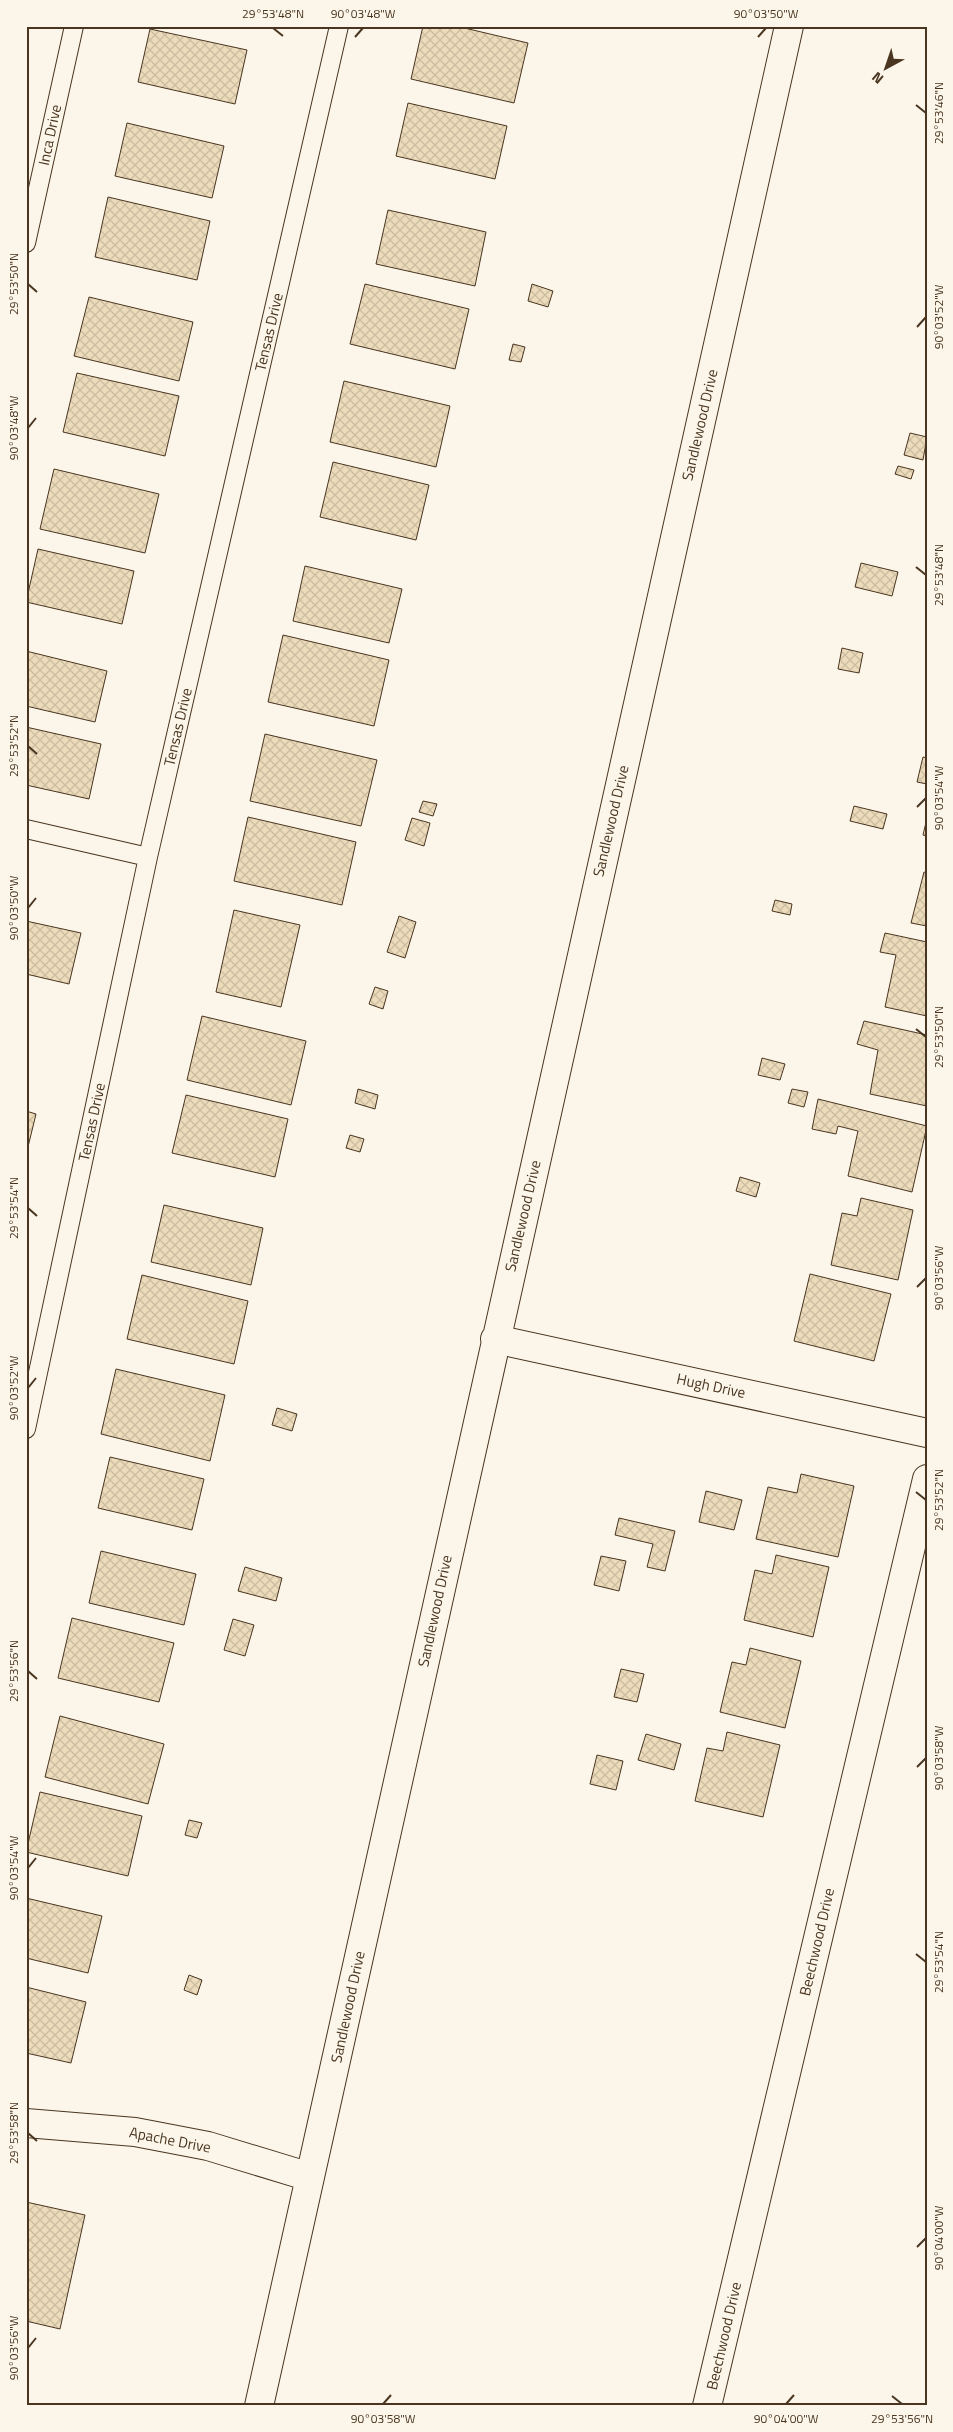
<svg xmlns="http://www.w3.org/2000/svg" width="953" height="2432" font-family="'Titillium Web',sans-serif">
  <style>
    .building { fill: url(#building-cross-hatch); stroke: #4a3520 }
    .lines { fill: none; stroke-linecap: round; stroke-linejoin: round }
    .service-casing { stroke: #4a3520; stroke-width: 20 }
    .minor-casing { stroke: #4a3520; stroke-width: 30 }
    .service { stroke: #fbf6e9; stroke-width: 18 }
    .minor { stroke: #fbf6e9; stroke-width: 28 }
    .ticks { fill: none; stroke: #4a3520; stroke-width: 2 }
    .labels { text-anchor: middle; stroke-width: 4; stroke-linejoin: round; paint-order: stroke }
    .street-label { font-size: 15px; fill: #4a3520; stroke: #fbf6e9 }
    .neatline { fill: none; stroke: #4a3520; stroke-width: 2 }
    .ticks-label { font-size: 12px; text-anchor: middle; fill: #4a3520 }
  </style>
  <defs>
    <pattern id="building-cross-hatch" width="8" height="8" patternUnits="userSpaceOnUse" patternTransform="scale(1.25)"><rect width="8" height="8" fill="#ecdcbc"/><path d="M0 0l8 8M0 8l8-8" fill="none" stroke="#ccbda1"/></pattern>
  </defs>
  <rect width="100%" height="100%" fill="#fbf6e9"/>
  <path class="building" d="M 423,26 L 456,26 L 528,43 L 514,103 L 411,79 Z
    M 150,29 L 247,50 L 235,104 L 138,82 Z
    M 408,103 L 507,126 L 495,179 L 396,156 Z
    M 127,123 L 224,146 L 212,198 L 115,176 Z
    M 108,197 L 210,221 L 197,280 L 95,257 Z
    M 388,210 L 486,232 L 475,286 L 376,264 Z
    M 365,284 L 469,309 L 455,369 L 350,344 Z
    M 532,284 L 553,291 L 548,307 L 528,301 Z
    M 89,297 L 193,322 L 179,381 L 74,356 Z
    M 513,344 L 525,347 L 521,362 L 509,360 Z
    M 77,373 L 179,396 L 165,456 L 63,432 Z
    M 344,381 L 450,406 L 436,467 L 330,442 Z
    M 910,433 L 927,437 L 923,460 L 904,455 Z
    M 333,462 L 429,485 L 416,540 L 320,517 Z
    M 898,466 L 914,470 L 911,479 L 895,474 Z
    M 54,469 L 159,494 L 145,553 L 40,529 Z
    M 38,549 L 134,571 L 122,624 L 26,602 Z
    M 861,563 L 898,572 L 892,596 L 855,587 Z
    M 305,566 L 402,589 L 389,643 L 293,621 Z
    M 283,635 L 389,660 L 374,726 L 268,702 Z
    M 842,648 L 863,653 L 859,673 L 838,669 Z
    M 26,651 L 107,671 L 95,722 L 26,706 Z
    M 26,727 L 101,744 L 89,799 L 26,785 Z
    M 265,734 L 377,760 L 361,826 L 250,801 Z
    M 923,757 L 927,758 L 927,784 L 917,782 Z
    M 423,801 L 437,804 L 433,816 L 419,812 Z
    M 854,806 L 887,814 L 883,829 L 850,821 Z
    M 248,817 L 356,842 L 342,905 L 234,881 Z
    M 412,818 L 430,823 L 424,846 L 405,840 Z
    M 927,818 L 927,836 L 923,835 Z
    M 924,872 L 927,873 L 927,926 L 911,923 Z
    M 775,900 L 792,904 L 790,915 L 772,911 Z
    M 234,910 L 300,925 L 281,1007 L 216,992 Z
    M 399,916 L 416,922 L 405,958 L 387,952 Z
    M 26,921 L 81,933 L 69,984 L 26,974 Z
    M 885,933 L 927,942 L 927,1016 L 885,1007 L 896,955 L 880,952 Z
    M 375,987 L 388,991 L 383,1009 L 369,1004 Z
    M 202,1016 L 306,1041 L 291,1105 L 187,1080 Z
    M 864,1021 L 927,1035 L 927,1106 L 870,1094 L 878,1050 L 857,1044 Z
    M 762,1058 L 785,1064 L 780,1080 L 758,1075 Z
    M 358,1089 L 378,1095 L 375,1109 L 355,1103 Z
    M 792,1089 L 808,1092 L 804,1107 L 788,1103 Z
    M 186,1095 L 288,1119 L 275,1177 L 172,1153 Z
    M 818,1099 L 927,1126 L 912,1192 L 848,1176 L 858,1131 L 838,1126 L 836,1134 L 812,1129 Z
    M 26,1111 L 36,1114 L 27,1151 L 26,1151 Z
    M 350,1135 L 364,1139 L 360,1152 L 346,1148 Z
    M 740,1177 L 760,1183 L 756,1197 L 736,1191 Z
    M 861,1198 L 913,1210 L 898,1280 L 831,1265 L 842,1213 L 857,1216 Z
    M 164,1205 L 263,1228 L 251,1285 L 151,1262 Z
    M 810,1274 L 891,1294 L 874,1361 L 794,1341 Z
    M 142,1275 L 248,1301 L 234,1364 L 127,1339 Z
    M 116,1369 L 225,1395 L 210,1461 L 101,1434 Z
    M 277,1408 L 297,1414 L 292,1431 L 272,1425 Z
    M 110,1457 L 204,1479 L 192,1530 L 98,1508 Z
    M 801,1474 L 854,1486 L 838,1557 L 756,1539 L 768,1487 L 797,1493 Z
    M 706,1491 L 742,1500 L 734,1530 L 699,1522 Z
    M 619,1518 L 675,1531 L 665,1571 L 647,1567 L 653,1544 L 615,1535 Z
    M 101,1551 L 196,1574 L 184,1625 L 89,1603 Z
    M 776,1555 L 829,1567 L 813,1637 L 744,1620 L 755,1570 L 772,1574 Z
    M 601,1556 L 626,1561 L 619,1591 L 594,1585 Z
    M 245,1567 L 282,1578 L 276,1601 L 238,1591 Z
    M 72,1618 L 174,1643 L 159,1702 L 58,1678 Z
    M 233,1619 L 254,1625 L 245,1656 L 224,1650 Z
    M 750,1648 L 801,1661 L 785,1728 L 720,1712 L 732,1662 L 746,1665 Z
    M 621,1669 L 644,1674 L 637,1702 L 614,1697 Z
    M 60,1716 L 164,1744 L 148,1804 L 45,1777 Z
    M 727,1732 L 780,1745 L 763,1817 L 695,1801 L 707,1748 L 723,1751 Z
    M 646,1734 L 681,1744 L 674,1770 L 638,1760 Z
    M 597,1755 L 623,1761 L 616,1790 L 590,1784 Z
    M 40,1792 L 142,1816 L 128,1876 L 26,1852 Z
    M 189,1820 L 202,1823 L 197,1838 L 185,1835 Z
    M 26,1898 L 102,1916 L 88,1973 L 26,1958 Z
    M 189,1975 L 202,1980 L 197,1995 L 184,1990 Z
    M 26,1987 L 86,2002 L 71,2063 L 26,2053 Z
    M 26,2202 L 85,2215 L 60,2329 L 26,2321 Z"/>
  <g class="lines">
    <g class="service-casing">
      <path id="service" d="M 26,243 L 74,26
        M 26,829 L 148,857
        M 26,1429 L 148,857 L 339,26"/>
    </g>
    <g class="minor-casing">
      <path id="minor" d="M 495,1339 L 927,1433
        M 26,2123 L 135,2132 L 208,2146 L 310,2177
        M 259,2406 L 789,26
        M 707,2406 L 927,1479"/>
    </g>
    <use href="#service" class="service"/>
    <use href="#minor" class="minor"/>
  </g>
  <path class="ticks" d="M 273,28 L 283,36M 355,37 L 363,28M 758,37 L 766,28M 916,105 L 926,113M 28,284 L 37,292M 917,327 L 926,317M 28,428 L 36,418M 916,567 L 926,575M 28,746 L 37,754M 917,807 L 926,798M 28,908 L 36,898M 916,1029 L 926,1037M 28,1208 L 37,1216M 917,1287 L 926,1278M 28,1388 L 36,1378M 916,1492 L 926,1500M 28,1671 L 37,1679M 917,1767 L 926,1758M 28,1868 L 36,1858M 916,1954 L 926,1962M 28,2133 L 37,2141M 917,2247 L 926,2238M 28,2348 L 36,2338M 892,2396 L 902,2404M 383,2404 L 391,2395M 786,2404 L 794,2395"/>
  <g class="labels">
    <g class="street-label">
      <text transform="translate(50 135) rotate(-78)" y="5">Inca Drive</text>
      <text transform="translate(269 332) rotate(-77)" y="5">Tensas Drive</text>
      <text transform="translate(700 425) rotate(-77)" y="5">Sandlewood Drive</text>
      <text transform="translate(178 727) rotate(-77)" y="5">Tensas Drive</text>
      <text transform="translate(611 821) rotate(-77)" y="5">Sandlewood Drive</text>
      <text transform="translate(92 1122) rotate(-78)" y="5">Tensas Drive</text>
      <text transform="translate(523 1216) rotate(-77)" y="5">Sandlewood Drive</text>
      <text transform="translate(711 1386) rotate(12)" y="5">Hugh Drive</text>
      <text transform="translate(435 1611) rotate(-78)" y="5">Sandlewood Drive</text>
      <text transform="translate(817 1942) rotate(-77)" y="5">Beechwood Drive</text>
      <text transform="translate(348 2007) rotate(-78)" y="5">Sandlewood Drive</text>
      <text transform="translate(170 2140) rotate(11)" y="5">Apache Drive</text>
      <text transform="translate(724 2336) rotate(-77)" y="5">Beechwood Drive</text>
    </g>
  </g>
  <rect width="953" height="2432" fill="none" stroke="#fbf6e9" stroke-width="55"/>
  <g transform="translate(886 68) rotate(220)" stroke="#fbf6e9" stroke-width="4" paint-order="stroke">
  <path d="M0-4L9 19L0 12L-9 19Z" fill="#4a3520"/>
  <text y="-8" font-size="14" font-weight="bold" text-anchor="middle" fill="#4a3520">N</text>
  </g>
  <rect x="28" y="28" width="898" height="2376" class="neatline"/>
  <g class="ticks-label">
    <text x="273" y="18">29°53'48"N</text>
    <text x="363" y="18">90°03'48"W</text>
    <text x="766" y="18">90°03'50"W</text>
    <text transform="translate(939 113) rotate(-90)" y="4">29°53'46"N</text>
    <text transform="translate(14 284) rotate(-90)" y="4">29°53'50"N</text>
    <text transform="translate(939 317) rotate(-90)" y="4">90°03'52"W</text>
    <text transform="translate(14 428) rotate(-90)" y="4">90°03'48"W</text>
    <text transform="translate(939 575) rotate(-90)" y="4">29°53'48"N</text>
    <text transform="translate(14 746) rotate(-90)" y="4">29°53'52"N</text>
    <text transform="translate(939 798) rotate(-90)" y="4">90°03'54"W</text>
    <text transform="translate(14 908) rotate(-90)" y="4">90°03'50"W</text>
    <text transform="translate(939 1037) rotate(-90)" y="4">29°53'50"N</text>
    <text transform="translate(14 1208) rotate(-90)" y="4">29°53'54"N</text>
    <text transform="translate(939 1278) rotate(-90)" y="4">90°03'56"W</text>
    <text transform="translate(14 1388) rotate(-90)" y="4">90°03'52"W</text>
    <text transform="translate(939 1500) rotate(-90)" y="4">29°53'52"N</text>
    <text transform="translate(14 1671) rotate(-90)" y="4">29°53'56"N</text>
    <text transform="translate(939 1758) rotate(-90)" y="4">90°03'58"W</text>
    <text transform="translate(14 1868) rotate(-90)" y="4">90°03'54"W</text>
    <text transform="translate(939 1962) rotate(-90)" y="4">29°53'54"N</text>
    <text transform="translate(14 2133) rotate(-90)" y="4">29°53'58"N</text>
    <text transform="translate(939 2238) rotate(-90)" y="4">90°04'00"W</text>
    <text transform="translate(14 2348) rotate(-90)" y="4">90°03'56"W</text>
    <text x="383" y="2423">90°03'58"W</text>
    <text x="786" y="2423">90°04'00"W</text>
    <text x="902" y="2423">29°53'56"N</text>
  </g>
</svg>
